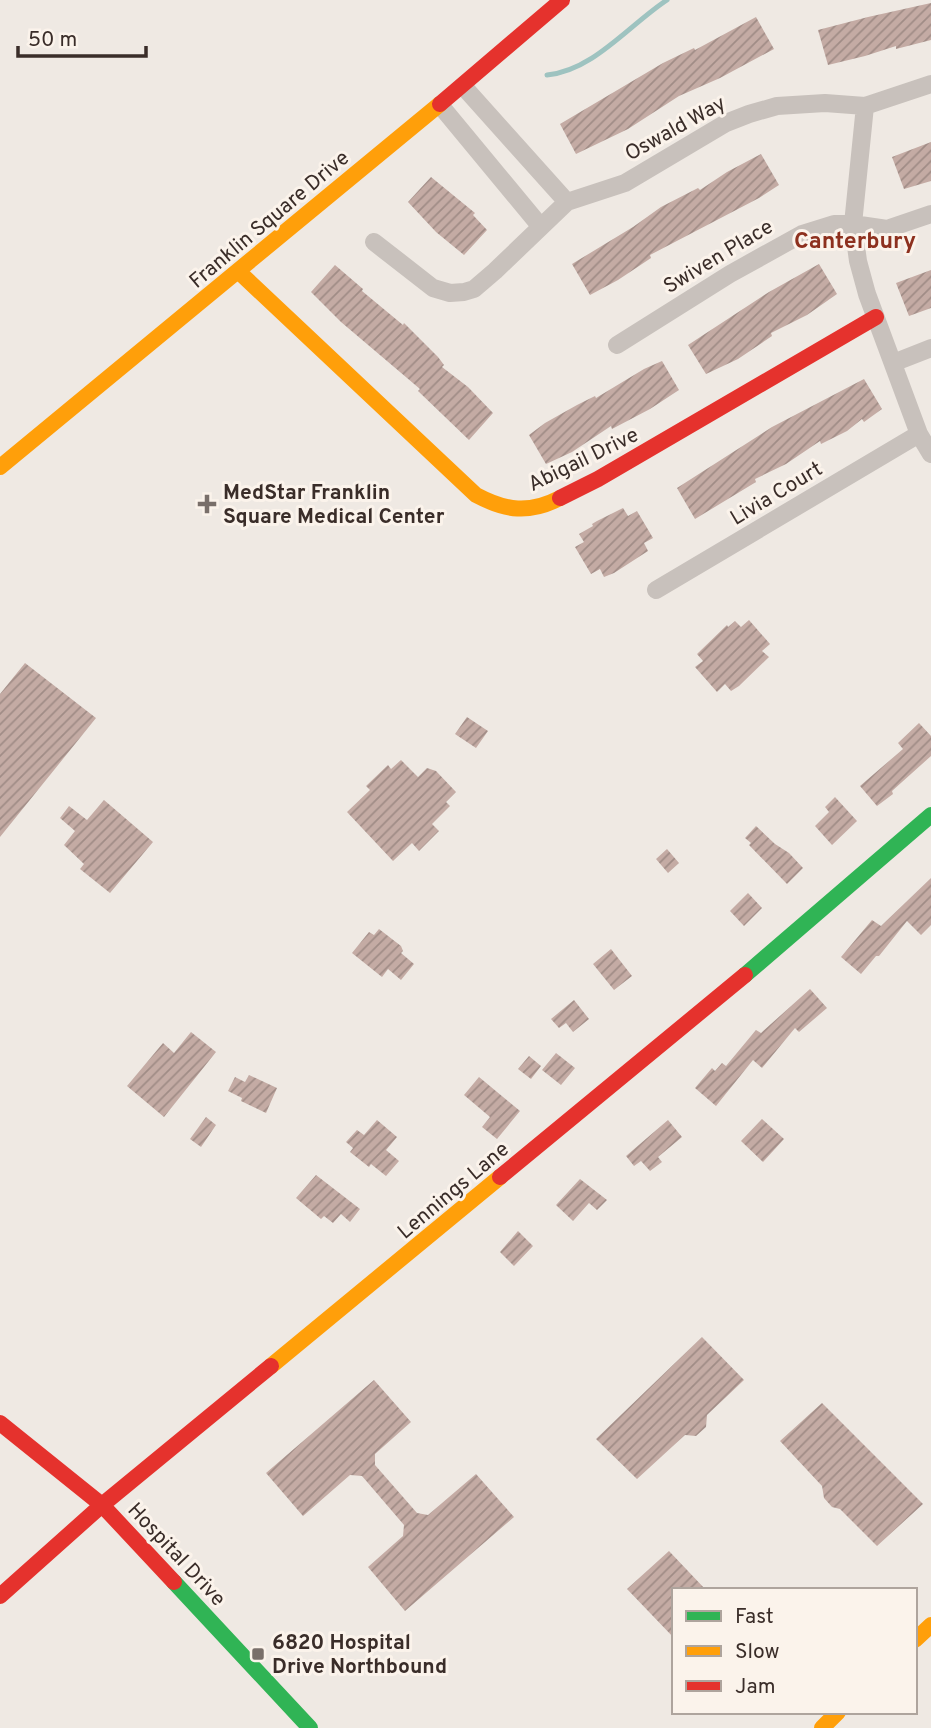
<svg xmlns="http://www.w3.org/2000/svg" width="931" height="1728" font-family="Overpass,sans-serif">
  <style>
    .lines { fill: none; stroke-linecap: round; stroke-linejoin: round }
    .stream { stroke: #9ec3c0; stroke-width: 5 }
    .building { fill: url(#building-hatch) }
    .street { stroke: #c8c1bc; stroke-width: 18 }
    .fast { stroke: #30b455; stroke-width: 16 }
    .slow { stroke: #ff9f0a; stroke-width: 16 }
    .jam { stroke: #e5322d; stroke-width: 16 }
    .poi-dot { fill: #796f6a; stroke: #fbf3eb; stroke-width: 2.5 }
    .labels { text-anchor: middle; stroke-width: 6; stroke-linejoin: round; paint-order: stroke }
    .street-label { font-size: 21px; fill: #3a2d29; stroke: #fbf3eb }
    .poi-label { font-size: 21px; font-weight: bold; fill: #3a2d29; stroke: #fbf3eb; text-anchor: start }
    .neighbourhood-label { font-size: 23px; font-weight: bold; fill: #8d301e; stroke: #fbf3eb }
  </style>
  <defs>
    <pattern id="building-hatch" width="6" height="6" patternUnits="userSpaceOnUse" patternTransform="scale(1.75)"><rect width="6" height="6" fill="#c4aba4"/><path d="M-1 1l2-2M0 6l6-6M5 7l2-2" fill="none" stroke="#a08c86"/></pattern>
  </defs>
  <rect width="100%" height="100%" fill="#efe9e3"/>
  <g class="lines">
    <path class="stream" d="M 547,75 C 593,71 629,25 667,0"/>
  </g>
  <path class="building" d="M 931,3 L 931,40 L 896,49 L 896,46 L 865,56 L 828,65 L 818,30 L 868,17 Z
    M 756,17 L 774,49 L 720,78 L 679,96 L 628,129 L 576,154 L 560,124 L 663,63 L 694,48 L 695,50 Z
    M 931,142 L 931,181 L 904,189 L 892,157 Z
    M 761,154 L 779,185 L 759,198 L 650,255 L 651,258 L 618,280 L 590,295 L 572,264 L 633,227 L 661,207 L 698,188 L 700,190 L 727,172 Z
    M 431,177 L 475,213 L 473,215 L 487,230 L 464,255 L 436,232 L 408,202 Z
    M 819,264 L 837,294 L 807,315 L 771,333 L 772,336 L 738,359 L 706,374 L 688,345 L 769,292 Z
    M 335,265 L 363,289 L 362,291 L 403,325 L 404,323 L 438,357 L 444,365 L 442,367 L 468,387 L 493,413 L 469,440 L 418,391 L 420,389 L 341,322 L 311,292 Z
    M 931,270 L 931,308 L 909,316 L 896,283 Z
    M 662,361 L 679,390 L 650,409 L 612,429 L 611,426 L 572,452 L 546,464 L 529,435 L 545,423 L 577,405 L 595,396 L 596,398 L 644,369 Z
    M 864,379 L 882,409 L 864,422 L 862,419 L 847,431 L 821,444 L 820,441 L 786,464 L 755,479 L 756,482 L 695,519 L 677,488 L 772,427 Z
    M 623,508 L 628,516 L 637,511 L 653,538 L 644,543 L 648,551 L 614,573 L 604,577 L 600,569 L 591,574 L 575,547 L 584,542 L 579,534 L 593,526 L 592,524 L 597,521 Z
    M 749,620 L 770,644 L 762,651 L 769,657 L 739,686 L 731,691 L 725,684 L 717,692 L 695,667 L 703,661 L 697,654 L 727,625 L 728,627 L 735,621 L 741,627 Z
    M 25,663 L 96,718 L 0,837 L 0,694 Z
    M 467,717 L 488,731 L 476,748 L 455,734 Z
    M 919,723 L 931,736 L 931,756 L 892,791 L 893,794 L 877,806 L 860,786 L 903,749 L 898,743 Z
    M 401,760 L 418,777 L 427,768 L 436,771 L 456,792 L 446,802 L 450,806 L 432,824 L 439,831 L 419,851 L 412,843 L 393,861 L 347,812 L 370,790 L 366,786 L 388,765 L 391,769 Z
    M 835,797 L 857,821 L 832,845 L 815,826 L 829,812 L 825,807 Z
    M 104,800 L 153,842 L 110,893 L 80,869 L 84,864 L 64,845 L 75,831 L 60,818 L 69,806 L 87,820 Z
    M 756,826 L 775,844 L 789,853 L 803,868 L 787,884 L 749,845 L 751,843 L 745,838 Z
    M 667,849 L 679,863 L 668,873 L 656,859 Z
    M 931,878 L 931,925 L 921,935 L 907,921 L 879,956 L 876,956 L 861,974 L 841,957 L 872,920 L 881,926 Z
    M 748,893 L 762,908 L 744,926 L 730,911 Z
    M 379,929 L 401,946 L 403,951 L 401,953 L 414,964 L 401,980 L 388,969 L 382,977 L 352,953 L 369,932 L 374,935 Z
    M 611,949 L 632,976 L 614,990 L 593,964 Z
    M 810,989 L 827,1008 L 799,1032 L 795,1028 L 762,1068 L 753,1060 L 716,1106 L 695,1088 L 712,1068 L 715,1071 L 722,1063 L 726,1066 L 756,1030 L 761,1033 Z
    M 574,1000 L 589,1019 L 573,1032 L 566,1023 L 559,1028 L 551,1019 Z
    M 191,1032 L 216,1052 L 164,1117 L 127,1086 L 163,1043 L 174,1053 Z
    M 556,1053 L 575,1068 L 561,1085 L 542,1070 Z
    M 529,1056 L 541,1066 L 531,1079 L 518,1069 Z
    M 249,1075 L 277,1088 L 266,1113 L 241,1101 L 242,1098 L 228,1091 L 235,1077 L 245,1082 Z
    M 479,1077 L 520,1111 L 497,1139 L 482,1127 L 490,1117 L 464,1095 Z
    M 206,1117 L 216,1125 L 201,1147 L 190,1139 Z
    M 762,1119 L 784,1139 L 763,1162 L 741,1141 Z
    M 377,1120 L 397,1137 L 386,1150 L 399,1161 L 386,1176 L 371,1164 L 369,1167 L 350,1152 L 353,1148 L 346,1142 L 357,1130 L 364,1135 Z
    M 668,1120 L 682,1137 L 658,1157 L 662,1162 L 650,1171 L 641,1161 L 634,1166 L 626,1156 Z
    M 316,1175 L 360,1209 L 350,1222 L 341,1214 L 333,1223 L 324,1216 L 321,1219 L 296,1198 Z
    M 580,1179 L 607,1200 L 597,1210 L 589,1203 L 573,1221 L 556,1205 Z
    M 518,1231 L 533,1246 L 514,1266 L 500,1252 Z
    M 702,1337 L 744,1380 L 707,1415 L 706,1427 L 696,1436 L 685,1435 L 637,1479 L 596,1439 Z
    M 374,1380 L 411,1422 L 375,1454 L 375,1465 L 417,1513 L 428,1515 L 476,1474 L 514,1517 L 405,1611 L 368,1567 L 403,1536 L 404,1525 L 362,1476 L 350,1475 L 303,1516 L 266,1473 Z
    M 822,1403 L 923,1504 L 877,1546 L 840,1509 L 832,1507 L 824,1498 L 822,1486 L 780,1441 Z
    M 669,1551 L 706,1590 L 674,1590 L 674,1638 L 627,1589 Z"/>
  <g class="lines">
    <path class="street" d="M 463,86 L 567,202
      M 440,105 L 541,227
      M 865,106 L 853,224 L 858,261 L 867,294 L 919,434 L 931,454
      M 374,242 L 433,288 L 450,293 L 464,292 L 474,289 L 495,271 L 567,202 L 625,183 L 726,123 L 749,114 L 777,106 L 825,103 L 865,106 L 931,84
      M 617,345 L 730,274 L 802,234 L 834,224 L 853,224 L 887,229 L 931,214
      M 893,363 L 931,348
      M 656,590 L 919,434"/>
    <path class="fast" d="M 745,975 L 931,815
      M 174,1582 L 310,1728"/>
    <path class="slow" d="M 239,272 L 476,495 C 506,511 529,514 560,498
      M 0,467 L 440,104
      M 271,1366 L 500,1177
      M 915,1640 L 931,1625
      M 822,1728 L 838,1712"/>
    <path class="jam" d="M 440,104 L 562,0
      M 560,498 L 598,479 L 876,317
      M 500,1177 L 745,975
      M 0,1423 L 102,1505 L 174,1582
      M 0,1596 L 102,1505 L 271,1366"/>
  </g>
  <g class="poi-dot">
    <path d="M203.5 493.5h7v7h7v7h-7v7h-7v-7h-7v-7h7z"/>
    <rect x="251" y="1647" width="14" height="14" rx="3.5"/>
  </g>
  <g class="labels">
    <g class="street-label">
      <text transform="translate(675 128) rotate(-29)" y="7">Oswald Way</text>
      <text transform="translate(269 219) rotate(-40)" y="7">Franklin Square Drive</text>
      <text transform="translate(718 256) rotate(-31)" y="7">Swiven Place</text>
      <text transform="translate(583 459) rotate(-26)" y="7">Abigail Drive</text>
      <text transform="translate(776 493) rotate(-31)" y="7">Livia Court</text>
      <text transform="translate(453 1190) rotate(-40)" y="7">Lennings Lane</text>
      <text transform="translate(177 1554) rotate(47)" y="7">Hospital Drive</text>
    </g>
    <g class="poi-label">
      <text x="223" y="499">MedStar Franklin<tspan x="223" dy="24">Square Medical Center</tspan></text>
      <text x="272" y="1649">6820 Hospital<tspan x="272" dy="24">Drive Northbound</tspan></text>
    </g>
    <g class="neighbourhood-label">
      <text x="855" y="248">Canterbury</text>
    </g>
  </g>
  <rect x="672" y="1588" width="245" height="126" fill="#fbf3eb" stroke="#aea49d" stroke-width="2"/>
  <rect x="686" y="1611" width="35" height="10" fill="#30b455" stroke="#aea49d" stroke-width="2"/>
  <text x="735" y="1623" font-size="21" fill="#3a2d29">Fast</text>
  <rect x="686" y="1646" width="35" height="10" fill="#ff9f0a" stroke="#aea49d" stroke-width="2"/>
  <text x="735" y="1658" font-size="21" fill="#3a2d29">Slow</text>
  <rect x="686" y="1681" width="35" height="10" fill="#e5322d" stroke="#aea49d" stroke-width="2"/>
  <text x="735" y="1693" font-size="21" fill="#3a2d29">Jam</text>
  <path d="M18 46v10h128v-10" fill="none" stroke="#3a2d29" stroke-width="3.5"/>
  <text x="28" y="46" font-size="21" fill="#3a2d29" stroke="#fbf3eb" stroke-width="5" paint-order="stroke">50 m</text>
</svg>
